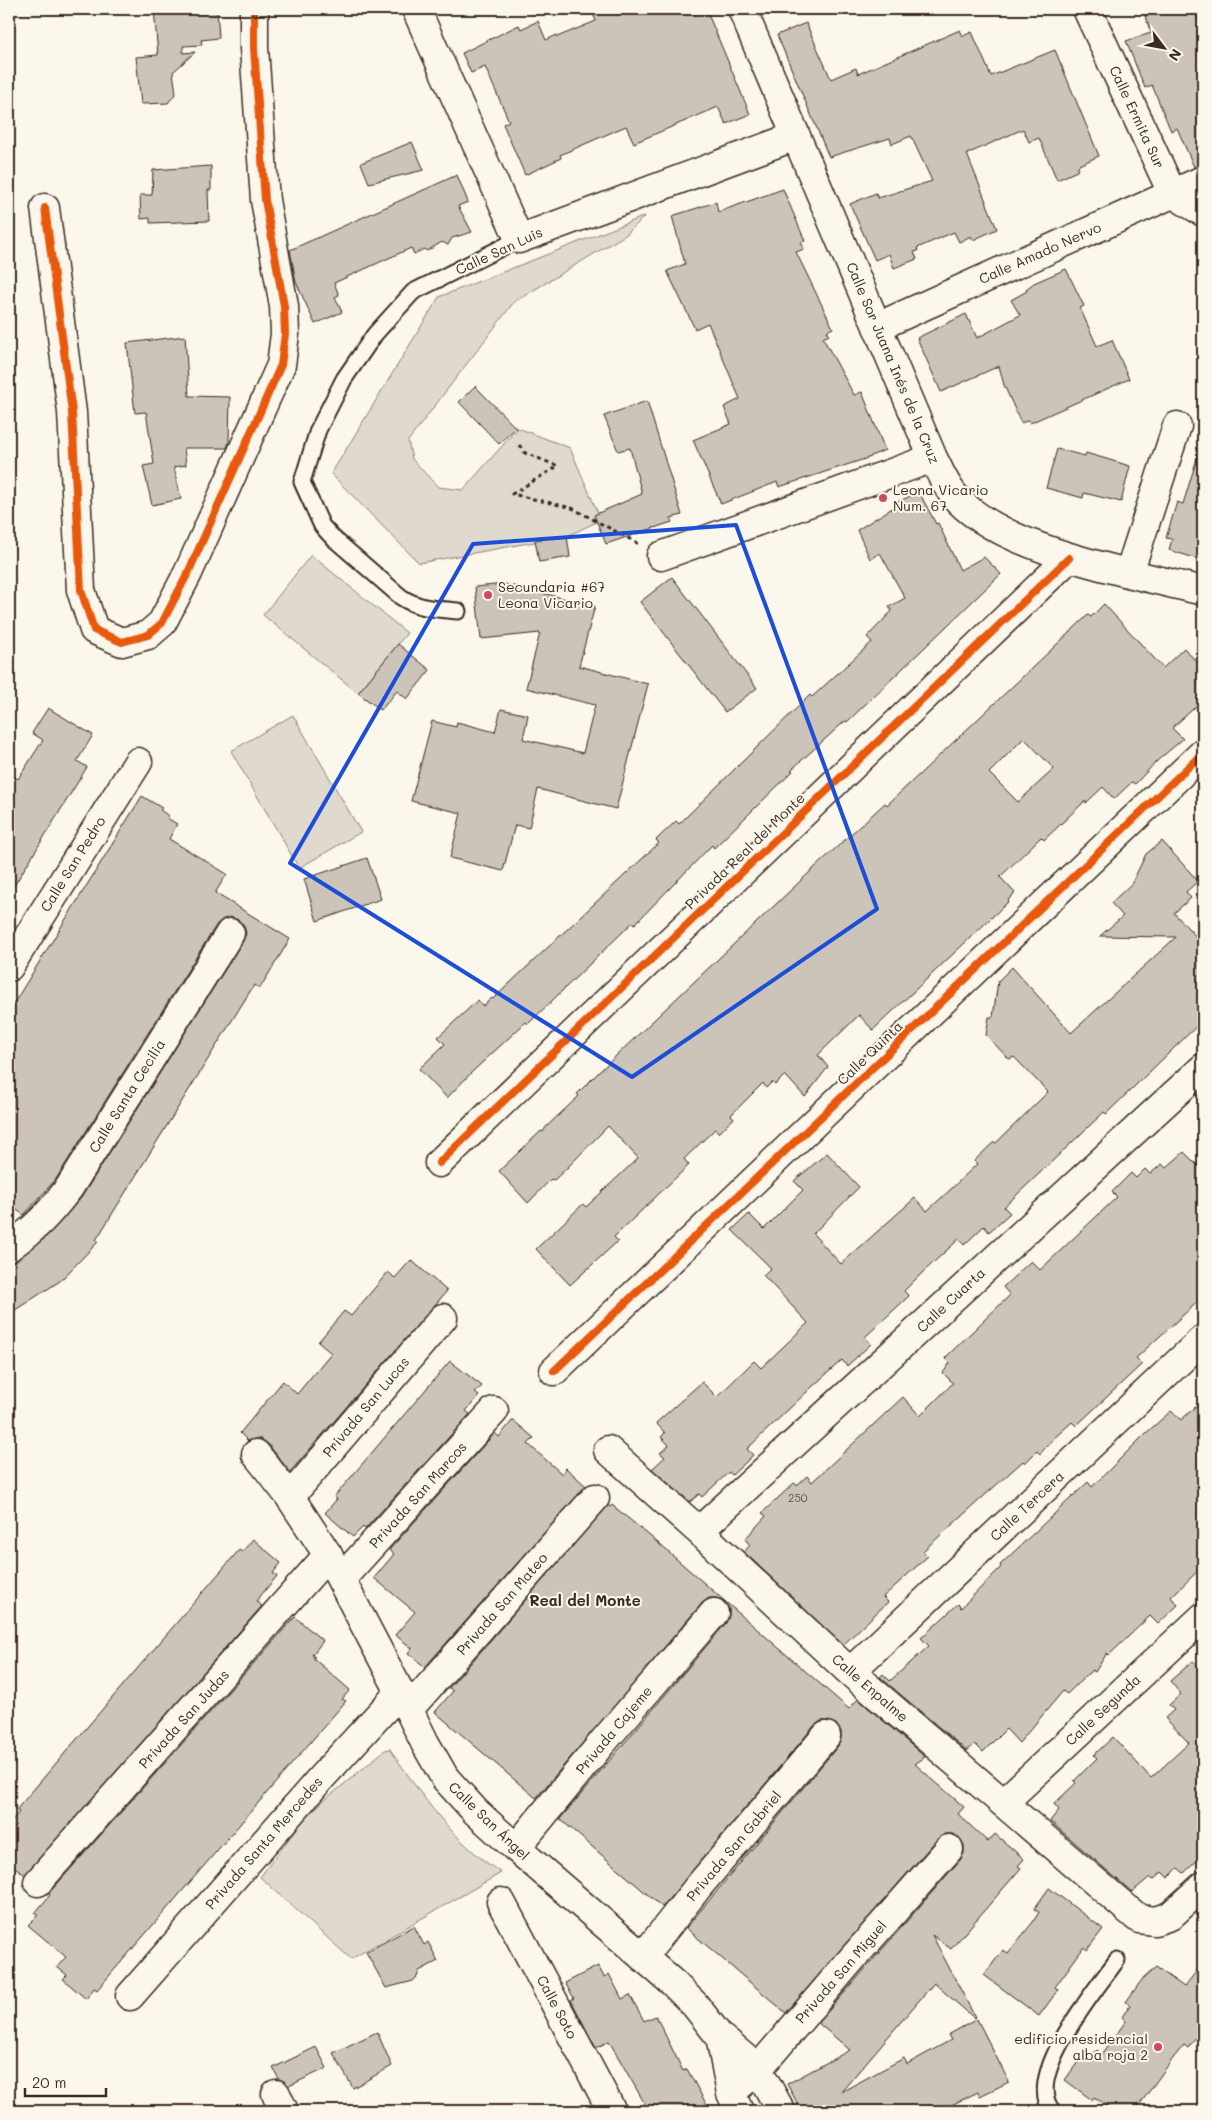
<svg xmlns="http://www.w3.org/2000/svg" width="1212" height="2120" font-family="Mali,sans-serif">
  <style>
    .green { fill: #dfd9ce; stroke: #8d8276 }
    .building { fill: #ccc4b9; stroke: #3b2a1e; fill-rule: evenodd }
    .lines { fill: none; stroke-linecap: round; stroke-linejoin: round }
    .lane-casing { stroke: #3b2a1e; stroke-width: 19 }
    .street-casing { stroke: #3b2a1e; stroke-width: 31 }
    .secondary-casing { stroke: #3b2a1e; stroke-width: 31 }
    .path { stroke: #3b2a1e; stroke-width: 3; stroke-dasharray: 4 4; stroke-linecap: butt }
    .lane { stroke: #fbf7ec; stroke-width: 15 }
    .street { stroke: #fbf7ec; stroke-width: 28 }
    .secondary { stroke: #fbf7ec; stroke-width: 28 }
    .cycleway-casing { stroke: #fbf7ec; stroke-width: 11 }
    .cycleway { stroke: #e8590c; stroke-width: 8 }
    .marked { fill: none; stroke: #1d4ed8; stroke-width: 4; stroke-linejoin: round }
    .poi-dot { fill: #d1495b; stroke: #fbf7ec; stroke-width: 2 }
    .labels { text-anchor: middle; stroke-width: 4; stroke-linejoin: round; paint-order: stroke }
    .number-label { font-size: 11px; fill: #5f5045 }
    .street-label { font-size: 14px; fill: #3b2a1e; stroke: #fbf7ec }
    .poi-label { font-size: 14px; fill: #3b2a1e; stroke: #fbf7ec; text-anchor: start }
    .neighbourhood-label { font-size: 15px; font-weight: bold; fill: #3b2a1e; stroke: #fbf7ec }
  </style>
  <rect width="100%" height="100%" fill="#fbf7ec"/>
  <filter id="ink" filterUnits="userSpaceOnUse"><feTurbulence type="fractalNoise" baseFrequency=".02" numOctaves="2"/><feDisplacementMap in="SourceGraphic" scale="10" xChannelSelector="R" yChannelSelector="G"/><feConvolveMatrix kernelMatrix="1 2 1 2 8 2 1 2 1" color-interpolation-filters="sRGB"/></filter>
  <g filter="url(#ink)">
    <path class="green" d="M 645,216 L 627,234 L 514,302 L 408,441 L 412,459 L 438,487 L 463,490 L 518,428 L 570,448 L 601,520 L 567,536 L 419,563 L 331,474 L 439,297 Z
      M 311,555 L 407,633 L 358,693 L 263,615 Z
      M 293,715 L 361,832 L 299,868 L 231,751 Z
      M 390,1749 C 425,1800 450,1838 501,1873 L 351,1959 L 260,1877 L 308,1814 L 385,1750 Z"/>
    <path class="building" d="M 154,9 L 217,9 L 219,38 L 201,40 L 202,45 L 183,46 L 183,53 L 195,52 L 173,72 L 176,93 L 168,103 L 141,104 L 136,57 L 158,55 Z
      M 591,9 L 706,9 L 750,114 L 726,124 L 718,107 L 634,143 L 626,126 L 560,155 L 561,158 L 525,175 L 503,124 L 509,121 L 485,67 L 471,73 L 462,53 L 519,25 L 521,29 L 538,21 L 546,40 L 557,35 L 557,37 L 596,21 Z
      M 1163,9 L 1195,9 L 1203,35 L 1203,165 L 1194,167 L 1177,128 L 1171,131 L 1152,85 L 1145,88 L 1126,41 L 1151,33 L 1145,16 Z
      M 806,23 L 831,79 L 856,68 L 858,74 L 960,30 L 963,36 L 972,32 L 991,76 L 1055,50 L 1099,156 L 1079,165 L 1077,171 L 1057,180 L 1039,138 L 1029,142 L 1023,129 L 967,154 L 997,229 L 973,240 L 971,236 L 959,242 L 954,232 L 917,248 L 918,251 L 914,252 L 917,259 L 894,268 L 889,254 L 875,260 L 850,204 L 876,193 L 878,198 L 932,181 L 911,136 L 892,144 L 890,138 L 829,157 L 777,35 Z
      M 412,142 L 424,170 L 369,183 L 361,163 Z
      M 211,166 L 211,190 L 208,190 L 209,221 L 150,223 L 150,218 L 141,219 L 140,195 L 152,195 L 153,170 Z
      M 457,175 L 468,202 L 458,206 L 472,232 L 452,238 L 448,245 L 442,242 L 427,251 L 424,249 L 414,254 L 411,248 L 334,283 L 339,295 L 335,297 L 342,312 L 315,324 L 296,282 L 290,250 Z
      M 783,189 L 805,241 L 801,242 L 804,249 L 796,252 L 833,328 L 827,331 L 829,335 L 823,338 L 854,395 L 862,392 L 885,450 L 871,456 L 871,457 L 779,487 L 777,482 L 721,504 L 693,440 L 731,424 L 724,407 L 740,399 L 708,323 L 695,329 L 667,271 L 685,264 L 672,216 L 716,202 L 718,212 Z
      M 1066,269 L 1084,306 L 1080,308 L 1097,346 L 1112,340 L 1129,379 L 1030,423 L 1029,420 L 1021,423 L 1004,385 L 999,366 L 941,392 L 917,338 L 966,314 L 977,338 L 1020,315 L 1011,300 L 1027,291 L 1026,289 L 1034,283 Z
      M 185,336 L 189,396 L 230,397 L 229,442 L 227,448 L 184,448 L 186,465 L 174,467 L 181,499 L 152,505 L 143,466 L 154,464 L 146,412 L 135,413 L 127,343 Z
      M 475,386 L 516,428 L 499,444 L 459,402 Z
      M 647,401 L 682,515 L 671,518 L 672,522 L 606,544 L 594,515 L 642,494 L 630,448 L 618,451 L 604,416 Z
      M 1057,449 L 1085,456 L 1086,453 L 1130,466 L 1121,502 L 1084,493 L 1083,498 L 1046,488 Z
      M 1198,455 L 1203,456 L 1203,541 L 1198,559 L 1169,550 L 1172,539 L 1166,538 L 1177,502 L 1183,504 Z
      M 919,492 L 936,524 L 938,523 L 960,570 L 984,557 L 1001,574 L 847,722 L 845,721 L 791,770 L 793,771 L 714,848 L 712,845 L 635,924 L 633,922 L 528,1024 L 526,1022 L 472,1072 L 447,1098 L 419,1069 L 445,1044 L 438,1037 L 478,1000 L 483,1006 L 492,998 L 493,999 L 659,843 L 656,840 L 676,821 L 679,824 L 810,695 L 812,697 L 872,642 L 867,637 L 892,611 L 889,607 L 905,598 L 880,553 L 870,559 L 857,530 L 894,507 L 893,504 Z
      M 567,536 L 570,557 L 539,562 L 535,540 Z
      M 672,577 L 757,688 L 725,712 L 640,602 Z
      M 505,584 L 595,606 L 579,666 L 648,684 L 616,809 L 538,789 L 529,828 L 515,825 L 503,871 L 450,858 L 461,813 L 411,801 L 432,721 L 456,727 L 457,722 L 495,732 L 501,709 L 528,715 L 523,739 L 583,753 L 595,705 L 526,688 L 540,633 L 481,639 L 475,587 Z
      M 1104,604 L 1163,668 L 1184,648 L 1203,669 L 1203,700 L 1172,728 L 1183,739 L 1158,760 L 1135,784 L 1132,782 L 1114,799 L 1103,787 L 1086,803 L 1085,801 L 1044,840 L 1041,837 L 1000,877 L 1015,893 L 1008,900 L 1009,901 L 873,1030 L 859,1015 L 818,1055 L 828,1067 L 805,1097 L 785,1075 L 775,1085 L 772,1082 L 766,1088 L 763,1083 L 731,1115 L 734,1118 L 719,1133 L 715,1129 L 684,1159 L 689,1165 L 614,1237 L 618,1241 L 570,1285 L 536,1249 L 583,1204 L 586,1207 L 638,1158 L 608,1126 L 567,1168 L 554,1180 L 551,1179 L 528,1203 L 499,1171 L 541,1131 L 543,1132 L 546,1127 L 579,1096 L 577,1094 L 600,1071 L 812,870 L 885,803 L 887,805 L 1088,615 L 1091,617 ZM 1024,738 L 1054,769 L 1018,802 L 989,773 Z
      M 398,644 L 430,670 L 407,699 L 397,691 L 381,710 L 358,693 Z
      M 48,708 L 93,735 L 77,761 L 87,767 L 9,894 L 9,774 L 18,779 L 43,740 L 32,733 Z
      M 142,796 L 162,808 L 160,810 L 169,816 L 167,818 L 177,824 L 169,839 L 227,874 L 215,893 L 290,939 L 260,988 L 254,985 L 96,1240 L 98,1242 L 60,1281 L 9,1314 L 9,1265 L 45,1238 L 81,1198 L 243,941 L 246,934 L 244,925 L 238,920 L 231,917 L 223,919 L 217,924 L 56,1179 L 24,1215 L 9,1205 L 9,1011 Z
      M 1162,841 L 1198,881 L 1186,892 L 1191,898 L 1174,913 L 1203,944 L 1203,1020 L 1106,1114 L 1104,1112 L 1004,1207 L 1010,1213 L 989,1232 L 984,1226 L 964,1245 L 959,1239 L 922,1273 L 904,1291 L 909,1296 L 865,1337 L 871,1344 L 847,1366 L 842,1360 L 812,1387 L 747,1449 L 753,1455 L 745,1463 L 732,1475 L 729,1472 L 702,1497 L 699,1494 L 690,1502 L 652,1469 L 665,1457 L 660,1453 L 669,1445 L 661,1437 L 665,1433 L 656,1423 L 702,1382 L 717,1397 L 754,1361 L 761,1368 L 808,1323 L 763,1275 L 771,1268 L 732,1230 L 749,1214 L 764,1229 L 803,1190 L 794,1181 L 827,1153 L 859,1187 L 813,1234 L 841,1264 L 915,1198 L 927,1211 L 950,1190 L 977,1164 L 974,1161 L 994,1142 L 996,1143 L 1048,1092 L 1014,1057 L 1009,1059 L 986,1035 L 989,1017 L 993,1017 L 998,981 L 1012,967 L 1071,1033 L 1176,937 L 1100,936 L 1123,916 L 1111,903 L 1132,883 L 1146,854 Z
      M 367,858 L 381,899 L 317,921 L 304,879 Z
      M 1184,1152 L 1203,1171 L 1203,1297 L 1136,1358 L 1142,1364 L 1076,1426 L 1072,1422 L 1052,1440 L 1040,1454 L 1037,1451 L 1025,1463 L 1023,1461 L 923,1551 L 928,1556 L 883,1597 L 888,1602 L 843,1645 L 744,1552 L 750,1545 L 745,1539 L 766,1516 L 762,1513 L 794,1483 L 797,1485 L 807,1476 L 812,1482 L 903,1397 L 920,1416 L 953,1383 L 943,1373 L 950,1363 L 945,1358 L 1010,1295 L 1003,1287 L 1031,1261 L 1040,1270 L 1117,1197 L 1112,1192 L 1131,1173 L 1136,1178 L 1145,1169 L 1150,1174 L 1162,1164 L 1166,1168 Z
      M 411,1260 L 447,1291 L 290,1472 L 268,1444 L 261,1439 L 254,1439 L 248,1441 L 240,1433 L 283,1381 L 297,1394 L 331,1353 L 318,1342 L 344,1311 L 351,1316 L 388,1272 L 395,1278 Z
      M 450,1361 L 482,1386 L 475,1393 L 479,1396 L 466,1411 L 470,1414 L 365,1529 L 363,1527 L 353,1537 L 325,1513 L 337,1499 L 334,1497 Z
      M 1203,1400 L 1203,1566 L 1171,1597 L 1178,1605 L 1158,1624 L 1150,1616 L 1109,1655 L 1107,1653 L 1095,1672 L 1092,1670 L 1067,1694 L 1063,1691 L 1019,1743 L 1006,1729 L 983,1752 L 975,1744 L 967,1751 L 880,1677 L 883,1674 L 890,1681 L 929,1646 L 921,1638 L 958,1604 L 961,1608 L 1001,1567 L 1000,1565 L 1054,1514 L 1088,1482 L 1092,1487 L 1145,1434 L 1171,1411 L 1181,1420 Z
      M 512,1421 L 514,1421 L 534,1438 L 528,1444 L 562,1474 L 566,1468 L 586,1486 L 425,1667 L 408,1653 L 412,1648 L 395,1635 L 415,1612 L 374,1578 L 394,1554 L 389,1550 L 495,1433 L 499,1437 Z
      M 608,1505 L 610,1507 L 612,1505 L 651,1537 L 849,1709 L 858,1699 L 925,1757 L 915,1764 L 964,1807 L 958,1814 L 988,1842 L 995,1834 L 1024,1859 L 1018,1866 L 1021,1868 L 951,1949 L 932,1935 L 975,2017 L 974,2018 L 934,1983 L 841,2092 L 904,2058 L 907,2064 L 951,2040 L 948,2035 L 977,2019 L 1009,2082 L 980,2096 L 978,2092 L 939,2111 L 805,2111 L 805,2109 L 801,2110 L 787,2084 L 850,2050 L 818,2023 L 961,1859 L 964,1853 L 964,1845 L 960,1838 L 953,1834 L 945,1834 L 937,1839 L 786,2013 L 686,1928 L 838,1746 L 841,1739 L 841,1731 L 836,1724 L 828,1721 L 821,1721 L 814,1726 L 662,1907 L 560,1819 L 726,1623 L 729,1616 L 729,1608 L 724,1601 L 717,1598 L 709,1598 L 702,1603 L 536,1798 L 435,1712 L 453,1691 L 449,1688 Z
      M 253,1539 L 281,1563 L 273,1573 L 277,1576 L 256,1601 L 262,1606 L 25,1875 L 9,1862 L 9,1824 L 19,1812 L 16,1810 L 239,1550 L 242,1552 Z
      M 295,1617 L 323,1641 L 312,1655 L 315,1657 L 313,1658 L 350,1690 L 342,1699 L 346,1701 L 97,1990 L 94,1988 L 86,1999 L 63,1979 L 67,1975 L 57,1967 L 66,1957 L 28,1925 L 38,1915 L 35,1913 L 50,1895 L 49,1893 Z
      M 1193,1661 L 1203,1672 L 1203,1855 L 1184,1873 L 1178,1868 L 1168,1878 L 1162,1872 L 1153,1880 L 1150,1877 L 1132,1892 L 1050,1821 L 1059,1810 L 1054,1804 L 1076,1783 L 1074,1781 L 1097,1758 L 1094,1755 L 1113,1737 L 1151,1778 L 1189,1743 L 1165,1718 L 1174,1710 L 1169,1705 L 1181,1694 L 1170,1681 Z
      M 1049,1888 L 1103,1929 L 1087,1950 L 1084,1947 L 1055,1987 L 1058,1990 L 1039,2016 L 984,1975 L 1003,1950 L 1008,1953 L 1033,1922 L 1039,1912 L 1034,1909 Z
      M 414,1926 L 424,1945 L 428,1942 L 438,1961 L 419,1971 L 417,1977 L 413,1981 L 386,1988 L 366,1952 Z
      M 1203,1963 L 1203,2028 L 1188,2048 L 1184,2045 L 1174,2057 L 1135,2111 L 1114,2111 L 1094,2097 L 1092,2100 L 1065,2080 L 1083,2055 L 1089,2060 L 1097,2050 L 1102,2054 L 1126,2021 L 1122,2017 L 1130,2005 L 1126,2002 L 1141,1981 L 1156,1967 L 1184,1987 Z
      M 598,1966 L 604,1977 L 609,1974 L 622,1999 L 630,1995 L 644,2021 L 656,2016 L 683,2071 L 687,2069 L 710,2111 L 649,2111 L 609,2041 L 596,2048 L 571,2000 L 574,1998 L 565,1983 Z
      M 377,2032 L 392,2066 L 353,2088 L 333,2053 Z
      M 316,2047 L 327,2068 L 289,2086 L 284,2081 L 279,2079 L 273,2068 Z"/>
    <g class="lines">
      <g class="lane-casing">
        <path id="lane" d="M 458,611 C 437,609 419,609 401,597 L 333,538 L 322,526 L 302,482 L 318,430 L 344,379 L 375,334 L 413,292 L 519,239
          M 1053,2111 C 1021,2079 1097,1988 1117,1960"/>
      </g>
      <g class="street-casing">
        <path id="street" d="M 416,9 L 519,239 L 796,136
          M 742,9 L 933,458 C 939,470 945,484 953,494 C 997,550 1136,574 1203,591
          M 1087,9 L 1172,193 L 1203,212
          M 45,208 L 72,412 L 81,590 L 94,630 L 122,642 L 148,635 L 162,623 L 188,573 L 281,365 L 285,334 L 284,306 L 265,200 L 254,48 L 254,9
          M 877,327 L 1203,180
          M 661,556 L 933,458
          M 1129,573 L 1177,426
          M 9,967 L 138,762
          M 439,1163 L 1069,558
          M 9,1247 C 36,1228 49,1214 69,1188 L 230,933
          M 554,1371 L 1203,753
          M 608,1450 L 699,1531 L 850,1672 L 1139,1919 L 1155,1921 L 1170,1916 L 1203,1886
          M 290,1497 L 443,1318
          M 699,1531 L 1203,1068
          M 341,1579 L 494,1411
          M 850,1672 L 1203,1339
          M 409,1709 L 595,1498
          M 1003,1803 L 1203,1617
          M 516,1848 L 602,1743 L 714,1613
          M 38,1882 L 328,1555
          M 501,1902 L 612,2111
          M 643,1957 L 698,1887 L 826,1736
          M 130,1996 L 321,1778 L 400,1692
          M 731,2093 L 758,2069 L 851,1960 L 949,1849
          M 276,2094 L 284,2111"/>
      </g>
      <g class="secondary-casing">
        <path id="secondary" d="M 256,1454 L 290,1497 L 328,1555 L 400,1692 L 425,1743 L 445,1778 L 476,1812 L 516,1848 L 673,1983 L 695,2005 L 720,2037 L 758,2069 L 781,2111
          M 720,2037 L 731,2093 L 739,2111"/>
      </g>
      <path class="path" d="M 519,445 L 525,453 L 558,466 L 512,494 L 572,508 L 639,544"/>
      <use href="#lane" class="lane"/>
      <use href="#street" class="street"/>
      <use href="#secondary" class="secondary"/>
      <g class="cycleway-casing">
        <path id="cycleway" d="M 45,208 L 72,412 L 81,590 L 94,630 L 122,642 L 148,635 L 162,623 L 188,573 L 281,365 L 285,334 L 284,306 L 265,200 L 254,48 L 254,9
          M 439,1163 L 1069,558
          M 554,1371 L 1203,753"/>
      </g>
      <use href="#cycleway" class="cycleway"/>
    </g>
  </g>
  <path class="marked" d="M 736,525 L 877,909 L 632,1077 L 290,863 L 473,544 Z"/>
  <g class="poi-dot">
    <circle cx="883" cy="498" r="5"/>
    <circle cx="488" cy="595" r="5"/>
    <circle cx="1158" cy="2047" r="5"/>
  </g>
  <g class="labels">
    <g class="number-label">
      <text x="798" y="1502">250</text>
    </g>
    <g class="street-label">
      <text transform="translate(1137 117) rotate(65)" y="5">Calle Ermita Sur</text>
      <text transform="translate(499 251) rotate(-25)" y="5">Calle San Luis</text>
      <text transform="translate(1040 253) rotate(-24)" y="5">Calle Amado Nervo</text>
      <text transform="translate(893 363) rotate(67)" y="5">Calle Sor Juana Inés de la Cruz</text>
      <text transform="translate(745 851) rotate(-44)" y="5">Privada Real del Monte</text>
      <text transform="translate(73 864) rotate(-58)" y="5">Calle San Pedro</text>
      <text transform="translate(870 1053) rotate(-44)" y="5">Calle Quinta</text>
      <text transform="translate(127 1096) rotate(-58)" y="5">Calle Santa Cecilia</text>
      <text transform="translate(951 1300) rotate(-43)" y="5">Calle Cuarta</text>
      <text transform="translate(366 1407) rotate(-50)" y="5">Privada San Lucas</text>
      <text transform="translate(418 1495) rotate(-48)" y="5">Privada San Marcos</text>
      <text transform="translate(1027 1506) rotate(-43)" y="5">Calle Tercera</text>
      <text transform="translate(502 1604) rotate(-49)" y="5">Privada San Mateo</text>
      <text transform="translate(870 1688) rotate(41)" y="5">Calle Enpalme</text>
      <text transform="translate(1103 1710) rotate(-43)" y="5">Calle Segunda</text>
      <text transform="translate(184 1719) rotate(-48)" y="5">Privada San Judas</text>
      <text transform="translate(614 1730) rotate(-50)" y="5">Privada Cajeme</text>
      <text transform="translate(489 1821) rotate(44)" y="5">Calle San Ángel</text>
      <text transform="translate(264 1843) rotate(-49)" y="5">Privada Santa Mercedes</text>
      <text transform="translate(734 1846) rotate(-50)" y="5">Privada San Gabriel</text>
      <text transform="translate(841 1972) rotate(-49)" y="5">Privada San Miguel</text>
      <text transform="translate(557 2007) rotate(62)" y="5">Calle Soto</text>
    </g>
    <g class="poi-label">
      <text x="893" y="495">Leona Vicario<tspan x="893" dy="16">Num. 67</tspan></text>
      <text x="498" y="592">Secundaria #67<tspan x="498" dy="16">Leona Vicario</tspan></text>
      <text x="1148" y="2044" text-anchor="end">edificio residencial<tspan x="1148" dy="16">alba roja 2</tspan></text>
    </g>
    <g class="neighbourhood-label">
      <text x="585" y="1606">Real del Monte</text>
    </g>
  </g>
  <rect width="1212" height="2120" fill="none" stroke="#fbf7ec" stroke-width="30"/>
  <rect x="15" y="15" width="1182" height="2090" fill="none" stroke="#3b2a1e" stroke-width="2" filter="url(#ink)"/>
  <g transform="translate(1164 48) rotate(122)" stroke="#fbf7ec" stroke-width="4" paint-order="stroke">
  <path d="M0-4L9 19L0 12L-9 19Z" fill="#3b2a1e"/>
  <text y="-8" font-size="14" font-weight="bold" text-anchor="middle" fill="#3b2a1e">N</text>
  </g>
  <path d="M25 2088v8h81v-8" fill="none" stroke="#3b2a1e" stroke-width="2.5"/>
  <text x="32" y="2088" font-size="15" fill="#3b2a1e" stroke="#fbf7ec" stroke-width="4" paint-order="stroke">20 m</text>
</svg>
